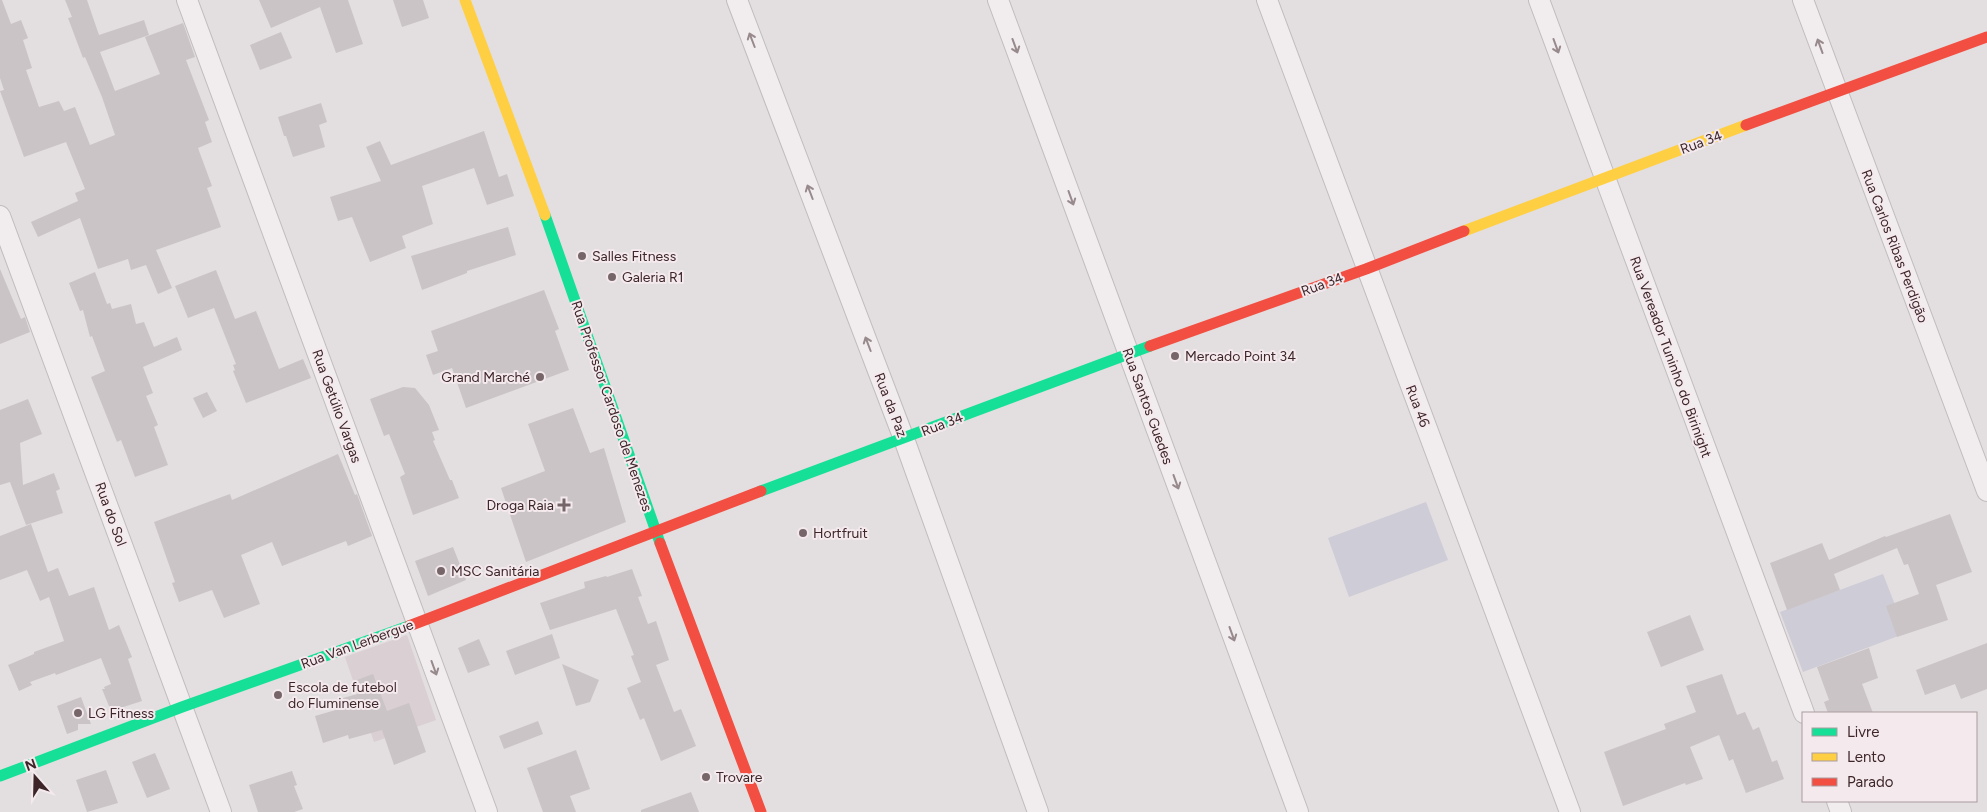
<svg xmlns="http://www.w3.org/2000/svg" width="1987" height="812" font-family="Figtree,sans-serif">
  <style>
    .built { fill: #dacfd2 }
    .green { fill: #ceccd7 }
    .building { fill: #cac4c6 }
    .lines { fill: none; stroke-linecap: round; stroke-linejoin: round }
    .street-casing { stroke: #c1bcbd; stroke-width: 22 }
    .street { stroke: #f1edee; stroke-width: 20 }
    .fast { stroke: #16e098; stroke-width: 11 }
    .slow { stroke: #ffcf43; stroke-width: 11 }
    .jam { stroke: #f24e42; stroke-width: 11 }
    .oneway { stroke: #97898c }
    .poi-dot { fill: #776669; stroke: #f4eaed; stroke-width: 2 }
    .labels { text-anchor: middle; stroke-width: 4; stroke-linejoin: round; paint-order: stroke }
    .street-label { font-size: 14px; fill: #3d252a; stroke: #f4eaed }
    .poi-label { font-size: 14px; fill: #3d252a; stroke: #f4eaed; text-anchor: start }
  </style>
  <rect width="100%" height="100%" fill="#e3dedf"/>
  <path class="built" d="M 407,635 L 436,720 L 374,742 L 345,657 Z"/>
  <path class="green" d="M 1426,502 L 1448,560 L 1349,597 L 1328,538 Z
    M 1883,574 L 1906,633 L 1803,672 L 1780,612 Z"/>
  <path class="building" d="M 0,0 L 2,0 L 11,24 L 21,20 L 28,38 L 23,40 L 32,68 L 26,70 L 39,107 L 59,101 L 64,111 L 75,107 L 90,145 L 115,135 L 102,97 L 85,57 L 83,58 L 68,18 L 72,17 L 65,0 L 87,0 L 99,35 L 144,20 L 149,35 L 100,52 L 115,91 L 160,74 L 145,37 L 183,23 L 195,57 L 186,60 L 209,120 L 205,122 L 212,142 L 198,148 L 212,186 L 207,188 L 221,227 L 156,250 L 172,288 L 158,294 L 146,265 L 131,270 L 128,259 L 98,269 L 80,218 L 38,237 L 31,222 L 78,201 L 75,193 L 85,189 L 66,142 L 24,157 L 0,91 L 4,90 L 0,78 Z
    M 259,0 L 348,0 L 363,44 L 336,53 L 320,7 L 271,28 Z
    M 393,0 L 423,0 L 429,18 L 402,27 Z
    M 281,32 L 292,58 L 260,70 L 250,45 Z
    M 321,103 L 327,122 L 319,125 L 325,147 L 293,157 L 286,136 L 284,136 L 278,117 Z
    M 484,131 L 499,177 L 507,174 L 514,196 L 487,205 L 474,168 L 422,186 L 433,224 L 402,236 L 406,248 L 370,262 L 352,217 L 338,221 L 330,197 L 381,181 L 366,147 L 380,141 L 391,165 Z
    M 508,227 L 516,255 L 467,271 L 467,273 L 422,290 L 411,256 Z
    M 0,269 L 21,319 L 25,317 L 30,332 L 0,344 Z
    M 216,270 L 235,319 L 256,311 L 279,369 L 303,359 L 311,378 L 246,403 L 233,371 L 235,370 L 233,365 L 236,364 L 214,308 L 188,318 L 175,286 Z
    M 95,272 L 107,304 L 110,303 L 112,309 L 131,304 L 136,324 L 144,322 L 154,347 L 177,337 L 182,350 L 143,367 L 153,393 L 146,396 L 158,425 L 154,427 L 168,465 L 135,477 L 121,440 L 117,442 L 91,377 L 105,371 L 92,336 L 90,337 L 83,310 L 80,311 L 69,283 Z
    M 544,290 L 559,329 L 555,331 L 569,370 L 466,408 L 452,368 L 433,375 L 426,355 L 438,351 L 431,331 Z
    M 403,387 L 415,388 L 429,405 L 439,430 L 432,432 L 435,440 L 433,441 L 450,480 L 452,480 L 459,498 L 413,515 L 400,477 L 405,474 L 389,434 L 384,436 L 370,399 Z
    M 207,392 L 217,411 L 203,418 L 193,398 Z
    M 28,399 L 42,434 L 20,443 L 23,485 L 54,473 L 60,489 L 56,491 L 63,513 L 26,525 L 10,482 L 0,485 L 0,410 Z
    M 573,408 L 590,453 L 604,448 L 626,522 L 526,562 L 501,488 L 545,471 L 528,424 Z
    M 338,454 L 355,495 L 357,494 L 372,536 L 348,546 L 346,541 L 282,566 L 272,542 L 241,555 L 260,604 L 224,618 L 212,590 L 179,602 L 172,583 L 175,582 L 154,522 L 230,494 L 232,500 Z
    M 1950,514 L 1972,572 L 1936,585 L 1948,620 L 1897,637 L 1886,606 L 1919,594 L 1908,564 L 1904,565 L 1897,548 L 1834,574 L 1840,590 L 1787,610 L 1770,563 L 1822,543 L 1829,560 L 1885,536 L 1886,537 Z
    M 31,524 L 48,572 L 58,568 L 69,596 L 94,587 L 109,630 L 119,625 L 132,657 L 128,659 L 142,701 L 111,711 L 102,689 L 105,689 L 104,687 L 111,684 L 101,658 L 56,675 L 55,673 L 30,682 L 32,685 L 19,691 L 8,665 L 34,654 L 34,652 L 64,641 L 49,597 L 40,601 L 27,570 L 0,580 L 0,536 Z
    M 453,547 L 466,580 L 428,596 L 415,561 Z
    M 632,569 L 642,596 L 638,597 L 648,624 L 656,621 L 669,660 L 656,665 L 674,712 L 681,709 L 696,746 L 661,761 L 644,718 L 640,720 L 627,688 L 641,682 L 631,656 L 634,655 L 616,609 L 550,630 L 540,603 L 585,588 L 584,582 L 606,576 L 607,577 Z
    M 1690,615 L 1704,650 L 1661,667 L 1647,632 Z
    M 552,634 L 560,658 L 515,675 L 506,651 Z
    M 479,639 L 490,665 L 468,673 L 458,648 Z
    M 1987,643 L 1987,689 L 1961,699 L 1955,684 L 1925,695 L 1916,670 Z
    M 1869,648 L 1878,678 L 1862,684 L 1873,713 L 1828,713 L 1824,702 L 1829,700 L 1817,667 Z
    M 562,664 L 599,680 L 590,702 L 576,706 Z
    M 373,674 L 387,711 L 409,703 L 426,752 L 394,765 L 382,730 L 349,739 L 348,735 L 323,743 L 315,716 L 346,707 L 343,698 L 361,693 L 357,680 Z
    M 1722,674 L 1737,715 L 1745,712 L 1753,730 L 1759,727 L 1772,762 L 1777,760 L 1784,779 L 1746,793 L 1733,759 L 1729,761 L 1719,735 L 1690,747 L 1703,779 L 1686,785 L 1685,783 L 1623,806 L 1604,752 L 1666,729 L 1664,724 L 1696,712 L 1686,686 Z
    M 81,697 L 91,724 L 78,724 L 78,730 L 67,734 L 57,706 Z
    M 538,721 L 543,734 L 504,749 L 499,736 Z
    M 576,750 L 590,789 L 570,796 L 576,812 L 543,812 L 527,768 Z
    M 155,753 L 170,789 L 147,798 L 132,762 Z
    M 106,770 L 118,803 L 87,812 L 76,780 Z
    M 292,771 L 297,785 L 294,786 L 303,809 L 294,812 L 258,812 L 249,785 Z
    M 691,792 L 699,812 L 641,812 L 641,810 Z"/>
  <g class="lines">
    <g class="street-casing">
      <path id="street" d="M 187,0 L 487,812
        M 737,0 L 904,439 L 1038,812
        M 998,0 L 1298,812
        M 1267,0 L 1570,812
        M 1539,0 L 1804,713
        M 1803,0 L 1987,491
        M 0,216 L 221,812
        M 1837,801 L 1841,812"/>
    </g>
    <use href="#street" class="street"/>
    <path class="fast" d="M 545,215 L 660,543
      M 761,491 L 1150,346
      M 0,776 L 182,707 L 409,626"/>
    <path class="slow" d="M 465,0 L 545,215
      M 1464,231 L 1746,125"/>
    <path class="jam" d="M 1746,125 L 1987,37
      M 1150,346 L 1366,269 L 1464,231
      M 660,543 L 761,812
      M 409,626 L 761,491"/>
  </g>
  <defs><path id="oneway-shaft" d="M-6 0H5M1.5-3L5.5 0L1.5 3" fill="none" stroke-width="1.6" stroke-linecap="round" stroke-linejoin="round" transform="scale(1.25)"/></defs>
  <g class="oneway">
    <use href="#oneway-shaft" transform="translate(752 40) rotate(-111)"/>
    <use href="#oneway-shaft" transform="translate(1015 46) rotate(70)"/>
    <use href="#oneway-shaft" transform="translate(1556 46) rotate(70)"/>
    <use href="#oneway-shaft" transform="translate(1820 46) rotate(-110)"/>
    <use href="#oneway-shaft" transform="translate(810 192) rotate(-111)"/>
    <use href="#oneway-shaft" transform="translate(1071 198) rotate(70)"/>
    <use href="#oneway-shaft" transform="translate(868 344) rotate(-111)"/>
    <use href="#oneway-shaft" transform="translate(1176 482) rotate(70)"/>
    <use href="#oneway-shaft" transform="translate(1232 634) rotate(70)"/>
    <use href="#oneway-shaft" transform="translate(434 668) rotate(70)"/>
  </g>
  <g class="poi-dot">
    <circle cx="582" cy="256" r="5"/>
    <circle cx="612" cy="277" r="5"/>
    <circle cx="1175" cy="356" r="5"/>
    <circle cx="540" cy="377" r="5"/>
    <path d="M561.5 497.5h5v5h5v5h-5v5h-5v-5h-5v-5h5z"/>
    <circle cx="803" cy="533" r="5"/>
    <circle cx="441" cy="571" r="5"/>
    <circle cx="278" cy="695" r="5"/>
    <circle cx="78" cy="713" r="5"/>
    <circle cx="706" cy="777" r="5"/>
  </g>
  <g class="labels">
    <g class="street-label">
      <text transform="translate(1701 142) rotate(-20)" y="5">Rua 34</text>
      <text transform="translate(1895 246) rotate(69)" y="5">Rua Carlos Ribas Perdigão</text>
      <text transform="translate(1322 284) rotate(-20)" y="5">Rua 34</text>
      <text transform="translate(1671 357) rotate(70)" y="5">Rua Vereador Tuninho do Birinight</text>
      <text transform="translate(891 405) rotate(69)" y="5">Rua da Paz</text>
      <text transform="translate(337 406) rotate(70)" y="5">Rua Getúlio Vargas</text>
      <text transform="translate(612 406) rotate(71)" y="5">Rua Professor Cardoso de Menezes</text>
      <text transform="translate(1148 406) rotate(70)" y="5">Rua Santos Guedes</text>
      <text transform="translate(1418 406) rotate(69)" y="5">Rua 46</text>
      <text transform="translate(942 424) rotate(-21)" y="5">Rua 34</text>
      <text transform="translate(111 514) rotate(70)" y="5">Rua do Sol</text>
      <text transform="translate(357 644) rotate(-20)" y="5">Rua Van Lerbergue</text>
    </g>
    <g class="poi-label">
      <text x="592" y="261">Salles Fitness</text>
      <text x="622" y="282">Galeria R1</text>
      <text x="1185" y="361">Mercado Point 34</text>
      <text x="530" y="382" text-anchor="end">Grand Marché</text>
      <text x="554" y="510" text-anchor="end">Droga Raia</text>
      <text x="813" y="538">Hortfruit</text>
      <text x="451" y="576">MSC Sanitária</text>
      <text x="288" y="692">Escola de futebol<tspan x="288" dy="16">do Fluminense</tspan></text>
      <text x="88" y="718">LG Fitness</text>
      <text x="716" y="782">Trovare</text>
    </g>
  </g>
  <rect x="1802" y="712" width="175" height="90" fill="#f4eaed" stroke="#ab9b9f"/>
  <rect x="1812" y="728" width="25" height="8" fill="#16e098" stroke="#ab9b9f"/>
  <text x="1847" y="737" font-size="15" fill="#3d252a">Livre</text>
  <rect x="1812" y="753" width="25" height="8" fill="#ffcf43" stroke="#ab9b9f"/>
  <text x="1847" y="762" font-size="15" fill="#3d252a">Lento</text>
  <rect x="1812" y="778" width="25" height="8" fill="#f24e42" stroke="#ab9b9f"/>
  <text x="1847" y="787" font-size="15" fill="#3d252a">Parado</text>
  <g transform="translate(35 777) rotate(340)" stroke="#f4eaed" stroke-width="4" paint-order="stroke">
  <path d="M0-4L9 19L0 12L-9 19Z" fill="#3d252a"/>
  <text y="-8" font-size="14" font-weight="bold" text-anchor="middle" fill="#3d252a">N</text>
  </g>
</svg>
